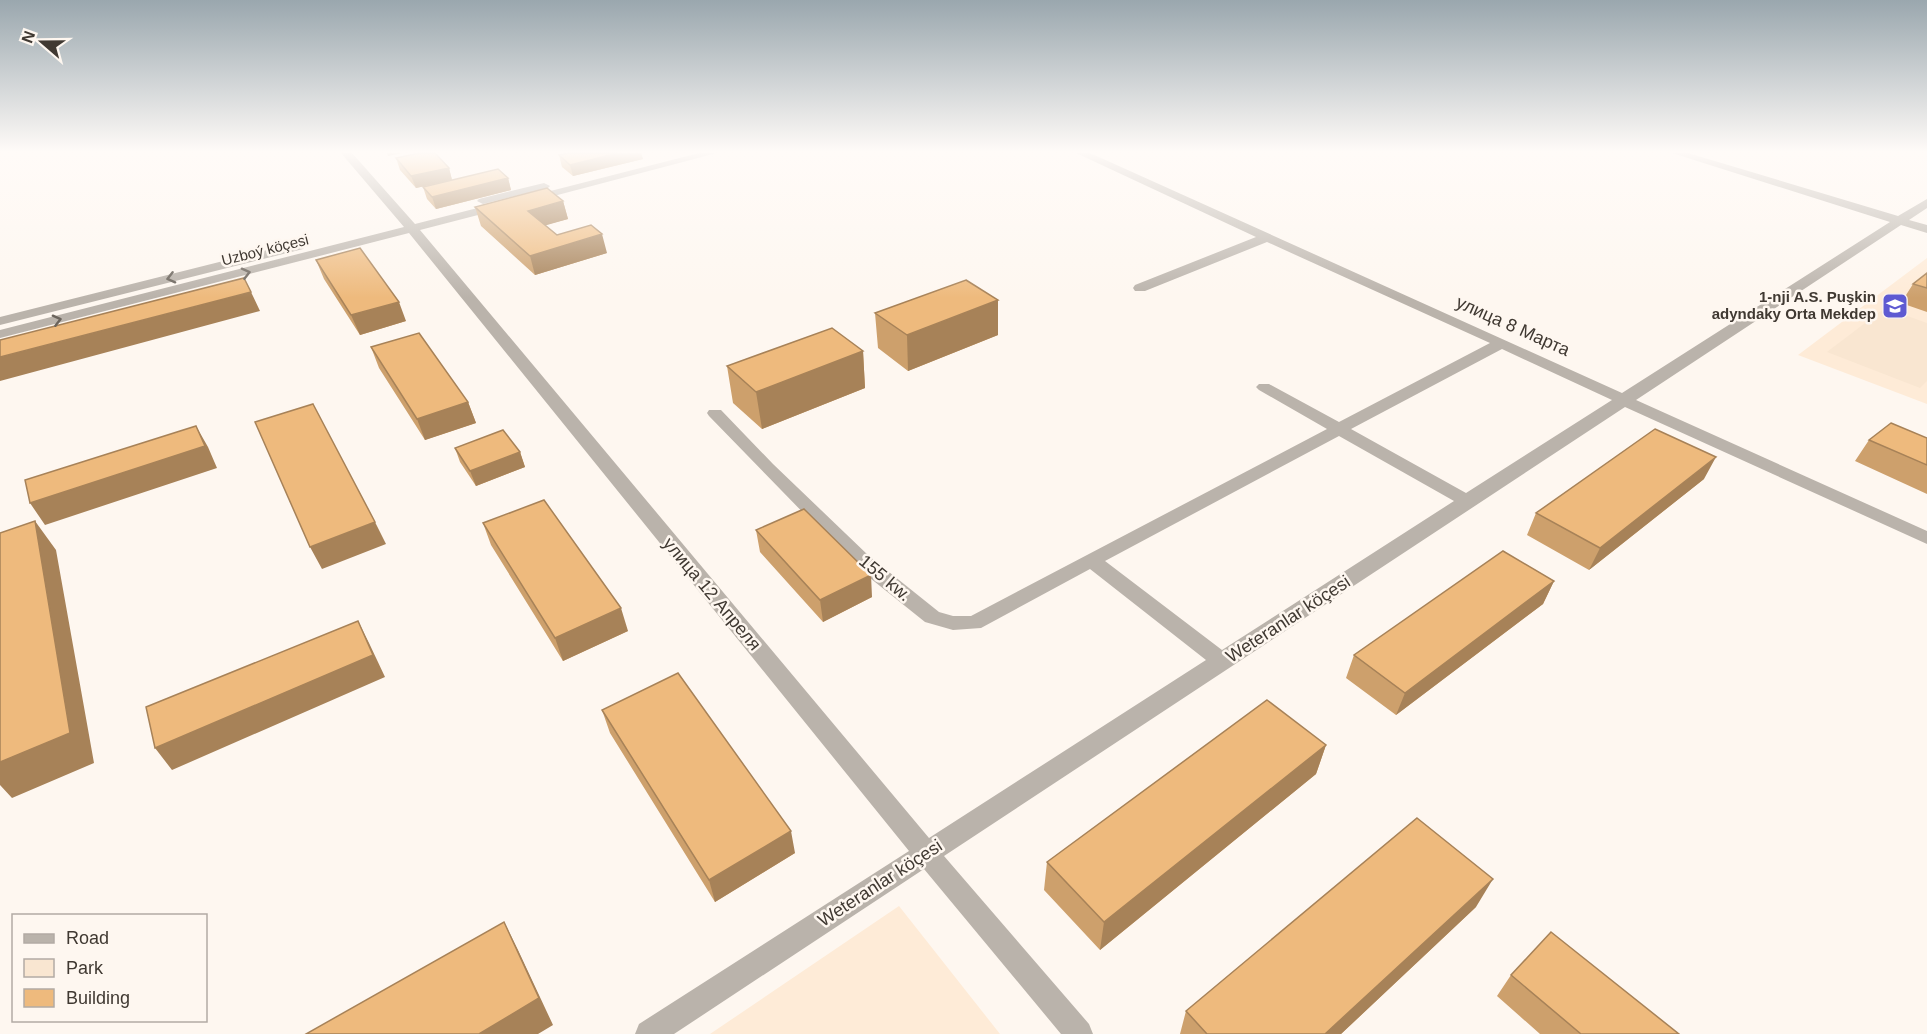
<svg xmlns="http://www.w3.org/2000/svg" width="1927" height="1034" font-family="Helvetica,sans-serif">
  <style>
    .built { fill: #feebd7 }
    .green { fill: #f9e6d1 }
    .lines { fill: none; stroke-linecap: round; stroke-linejoin: round }
    .minor { fill: #bab3ab; fill-rule: evenodd }
    .wall { fill: #cda06c }
    .shaded-wall { fill: #a78258 }
    .building { fill: #eeba7d; stroke: #a78258; stroke-width: 1.5 }
    .oneway { stroke: #6b645c }
    .labels { text-anchor: middle; stroke-width: 5; stroke-linejoin: round; paint-order: stroke }
    .far-street-label { font-size: 15px; fill: #403932; stroke: #fef7f0 }
    .far-poi-label { font-size: 15px; font-weight: bold; fill: #403932; stroke: #fef7f0; text-anchor: end }
    .street-label { font-size: 18px; fill: #403932; stroke: #fef7f0 }
  </style>
  <rect width="100%" height="100%" fill="#fef7f0"/>
  <path class="built" d="M 1927,258 L 1927,404 L 1798,355 Z
    M 899,906 L 1000,1034 L 710,1034 Z"/>
  <path class="green" d="M 1885,308 L 1927,323 L 1927,381 L 1920,388 L 1827,352 Z"/>
  <g class="lines">
    <path class="minor" d="M 341,153 L 352,153 L 415,224 L 501,202 L 505,204 L 505,208 L 420,230 L 929,838 L 1206,660 L 1090,569 L 981,628 L 953,630 L 925,622 L 855,566 L 709,416 L 707,413 L 709,410 L 721,410 L 773,464 L 869,556 L 939,612 L 953,616 L 971,616 L 1327,429 L 1259,390 L 1256,387 L 1259,384 L 1269,384 L 1339,422 L 1490,343 L 1267,242 L 1145,291 L 1135,291 L 1133,288 L 1135,285 L 1256,237 L 1076,153 L 1090,153 L 1622,393 L 1890,222 L 1672,153 L 1688,153 L 1898,216 L 1927,199 L 1927,208 L 1909,220 L 1927,225 L 1927,233 L 1901,225 L 1636,400 L 1927,531 L 1927,544 L 1625,407 L 944,856 L 1089,1024 L 1093,1034 L 1061,1034 L 924,869 L 674,1034 L 635,1034 L 639,1024 L 909,851 L 409,233 L 0,338 L 0,330 L 404,227 ZM 1502,349 L 1612,400 L 1466,493 L 1351,429 ZM 1339,436 L 1454,501 L 1222,650 L 1105,561 Z
      M 699,153 L 717,153 L 531,202 L 525,199 L 527,197 Z
      M 544,183 L 550,186 L 548,188 L 483,204 L 477,201 L 479,199 Z
      M 299,242 L 305,246 L 303,249 L 0,325 L 0,317 Z"/>
  </g>
  <path class="wall" d="M 569,153 L 641,153 L 643,159 L 573,176 L 562,167 L 559,155 Z
    M 396,158 L 449,168 L 452,180 L 416,188 L 400,170 Z
    M 508,178 L 511,190 L 436,209 L 427,199 L 423,187 Z
    M 563,201 L 568,219 L 545,225 L 557,235 L 607,253 L 535,275 L 481,226 L 475,207 Z
    M 316,260 L 406,321 L 360,335 L 324,279 Z
    M 1927,273 L 1927,312 L 1901,303 L 1913,284 Z
    M 875,313 L 998,335 L 908,371 L 878,348 Z
    M 371,347 L 468,402 L 476,423 L 425,440 L 379,368 Z
    M 863,351 L 865,388 L 762,429 L 733,403 L 727,366 Z
    M 1927,438 L 1927,494 L 1855,461 L 1869,440 Z
    M 455,448 L 520,452 L 525,467 L 476,486 L 460,462 Z
    M 1704,479 L 1589,570 L 1527,535 L 1536,513 Z
    M 483,523 L 628,631 L 563,661 L 491,545 Z
    M 756,530 L 872,597 L 823,622 L 760,552 Z
    M 1554,581 L 1543,604 L 1396,715 L 1346,678 L 1354,655 Z
    M 602,710 L 795,853 L 715,902 L 610,733 Z
    M 1326,745 L 1316,774 L 1100,950 L 1044,890 L 1047,862 Z
    M 1476,907 L 1341,1034 L 1180,1034 L 1186,1011 Z
    M 1511,975 L 1679,1034 L 1540,1034 L 1497,996 Z"/>
  <path class="shaded-wall" d="M 387,153 L 403,153 L 388,156 Z
    M 618,153 L 641,153 L 643,159 L 573,176 L 570,165 Z
    M 449,168 L 452,180 L 416,188 L 411,176 Z
    M 508,178 L 511,190 L 436,209 L 432,197 Z
    M 563,201 L 568,219 L 533,229 L 528,211 Z
    M 602,234 L 607,253 L 535,275 L 530,256 Z
    M 251,292 L 260,311 L 0,381 L 0,357 Z
    M 998,300 L 998,335 L 908,371 L 907,335 Z
    M 399,302 L 406,321 L 360,335 L 351,315 Z
    M 863,351 L 865,388 L 762,429 L 756,392 Z
    M 468,402 L 476,423 L 425,440 L 417,419 Z
    M 196,426 L 208,447 L 217,468 L 45,525 L 30,503 Z
    M 520,452 L 525,467 L 476,486 L 470,471 Z
    M 1716,457 L 1704,479 L 1589,570 L 1600,548 Z
    M 35,521 L 56,550 L 94,763 L 12,798 L 0,785 L 0,762 Z
    M 375,522 L 386,544 L 322,569 L 310,547 Z
    M 871,575 L 872,597 L 823,622 L 820,600 Z
    M 1554,581 L 1543,604 L 1396,715 L 1405,693 Z
    M 621,608 L 628,631 L 563,661 L 555,638 Z
    M 358,621 L 369,643 L 385,677 L 172,770 L 155,748 Z
    M 1326,745 L 1316,774 L 1100,950 L 1104,922 Z
    M 791,831 L 795,853 L 715,902 L 709,880 Z
    M 1493,879 L 1476,907 L 1341,1034 L 1325,1034 Z
    M 504,922 L 518,950 L 553,1025 L 538,1034 L 479,1034 Z"/>
  <path class="building" d="M 420,153 L 435,153 L 449,168 L 411,176 L 396,158 Z
    M 569,153 L 618,153 L 570,165 L 559,155 Z
    M 498,169 L 508,178 L 432,197 L 423,187 Z
    M 547,188 L 563,201 L 528,211 L 557,235 L 591,225 L 602,234 L 530,256 L 475,207 Z
    M 360,248 L 399,302 L 351,315 L 316,260 Z
    M 1927,273 L 1927,288 L 1913,284 Z
    M 244,278 L 251,292 L 0,357 L 0,340 Z
    M 966,280 L 998,300 L 907,335 L 875,313 Z
    M 832,328 L 863,351 L 756,392 L 727,366 Z
    M 419,333 L 468,402 L 417,419 L 371,347 Z
    M 313,404 L 375,522 L 310,547 L 255,422 Z
    M 1891,423 L 1927,438 L 1927,465 L 1869,440 Z
    M 196,426 L 205,446 L 30,503 L 25,480 Z
    M 1655,429 L 1716,457 L 1600,548 L 1536,513 Z
    M 503,430 L 520,452 L 470,471 L 455,448 Z
    M 544,500 L 621,608 L 555,638 L 483,523 Z
    M 804,509 L 871,575 L 820,600 L 756,530 Z
    M 35,521 L 70,733 L 0,762 L 0,533 Z
    M 1503,551 L 1554,581 L 1405,693 L 1354,655 Z
    M 358,621 L 373,655 L 155,748 L 146,707 Z
    M 678,673 L 791,831 L 709,880 L 602,710 Z
    M 1267,700 L 1326,745 L 1104,922 L 1047,862 Z
    M 1417,818 L 1493,879 L 1325,1034 L 1207,1034 L 1186,1011 Z
    M 504,922 L 539,998 L 479,1034 L 306,1034 Z
    M 1551,932 L 1679,1034 L 1581,1034 L 1511,975 Z"/>
  <defs><path id="oneway-chevron" d="M-2-3.5L2.5 0L-2 3.5" fill="none" stroke-width="1.6" stroke-linecap="round" stroke-linejoin="round" transform="scale(1.5)"/></defs>
  <g class="oneway">
    <use href="#oneway-chevron" transform="translate(246 273) rotate(-14)"/>
    <use href="#oneway-chevron" transform="translate(171 278) rotate(166)"/>
    <use href="#oneway-chevron" transform="translate(57 320) rotate(-14)"/>
  </g>
  <linearGradient id="sky" x2="0" y2="1"><stop stop-color="#9aa7ae"/><stop offset="0.51" stop-color="#fffbf8"/><stop offset="1" stop-color="#fffbf8" stop-opacity="0"/></linearGradient>
  <rect width="1927" height="298" fill="url(#sky)"/>
  <defs>
    <g id="school-square" transform="scale(1.35)"><rect x="-9" y="-9" width="18" height="18" rx="4" fill="#5e5ad2" stroke="#fef7f0"/><path d="M0-5L7-2L0 1L-7-2ZM-4 1L0 2.5L4 1V4Q0 6-4 4Z" fill="#fff"/></g>
  </defs>
  <g fill-rule="evenodd">
    <use href="#school-square" x="1895" y="306"/>
  </g>
  <g class="labels">
    <g class="far-street-label">
      <text transform="translate(265 250) rotate(-14)" y="5">Uzboý köçesi</text>
    </g>
    <g class="far-poi-label">
      <text x="1876" y="302">1-nji A.S. Puşkin<tspan x="1876" dy="17">adyndaky Orta Mekdep</tspan></text>
    </g>
    <g class="street-label">
      <text transform="translate(1513 326) rotate(24)" y="6">улица 8 Марта</text>
      <text transform="translate(885 578) rotate(40)" y="6">155 kw.</text>
      <text transform="translate(712 594) rotate(50)" y="6">улица 12 Апреля</text>
      <text transform="translate(1288 619) rotate(-33)" y="6">Weteranlar köçesi</text>
      <text transform="translate(880 883) rotate(-33)" y="6">Weteranlar köçesi</text>
    </g>
  </g>
  <rect x="12" y="914" width="195" height="108" fill="#fef7f0" stroke="#b2aba4" stroke-width="1.5"/>
  <rect x="24" y="934" width="30" height="9" fill="#bab3ab" stroke="#b2aba4" stroke-width="1.5"/>
  <text x="66" y="944" font-size="18" fill="#403932">Road</text>
  <rect x="24" y="959" width="30" height="18" fill="#f9e6d1" stroke="#b2aba4" stroke-width="1.5"/>
  <text x="66" y="974" font-size="18" fill="#403932">Park</text>
  <rect x="24" y="989" width="30" height="18" fill="#eeba7d" stroke="#b2aba4" stroke-width="1.5"/>
  <text x="66" y="1004" font-size="18" fill="#403932">Building</text>
  <g transform="translate(42 42) rotate(290)" stroke="#fef7f0" stroke-width="4.5" paint-order="stroke">
  <path d="M0-4.5L10 22L0 15L-10 22Z" fill="#403932"/>
  <text y="-9" font-size="16" font-weight="bold" text-anchor="middle" fill="#403932">N</text>
  </g>
</svg>
